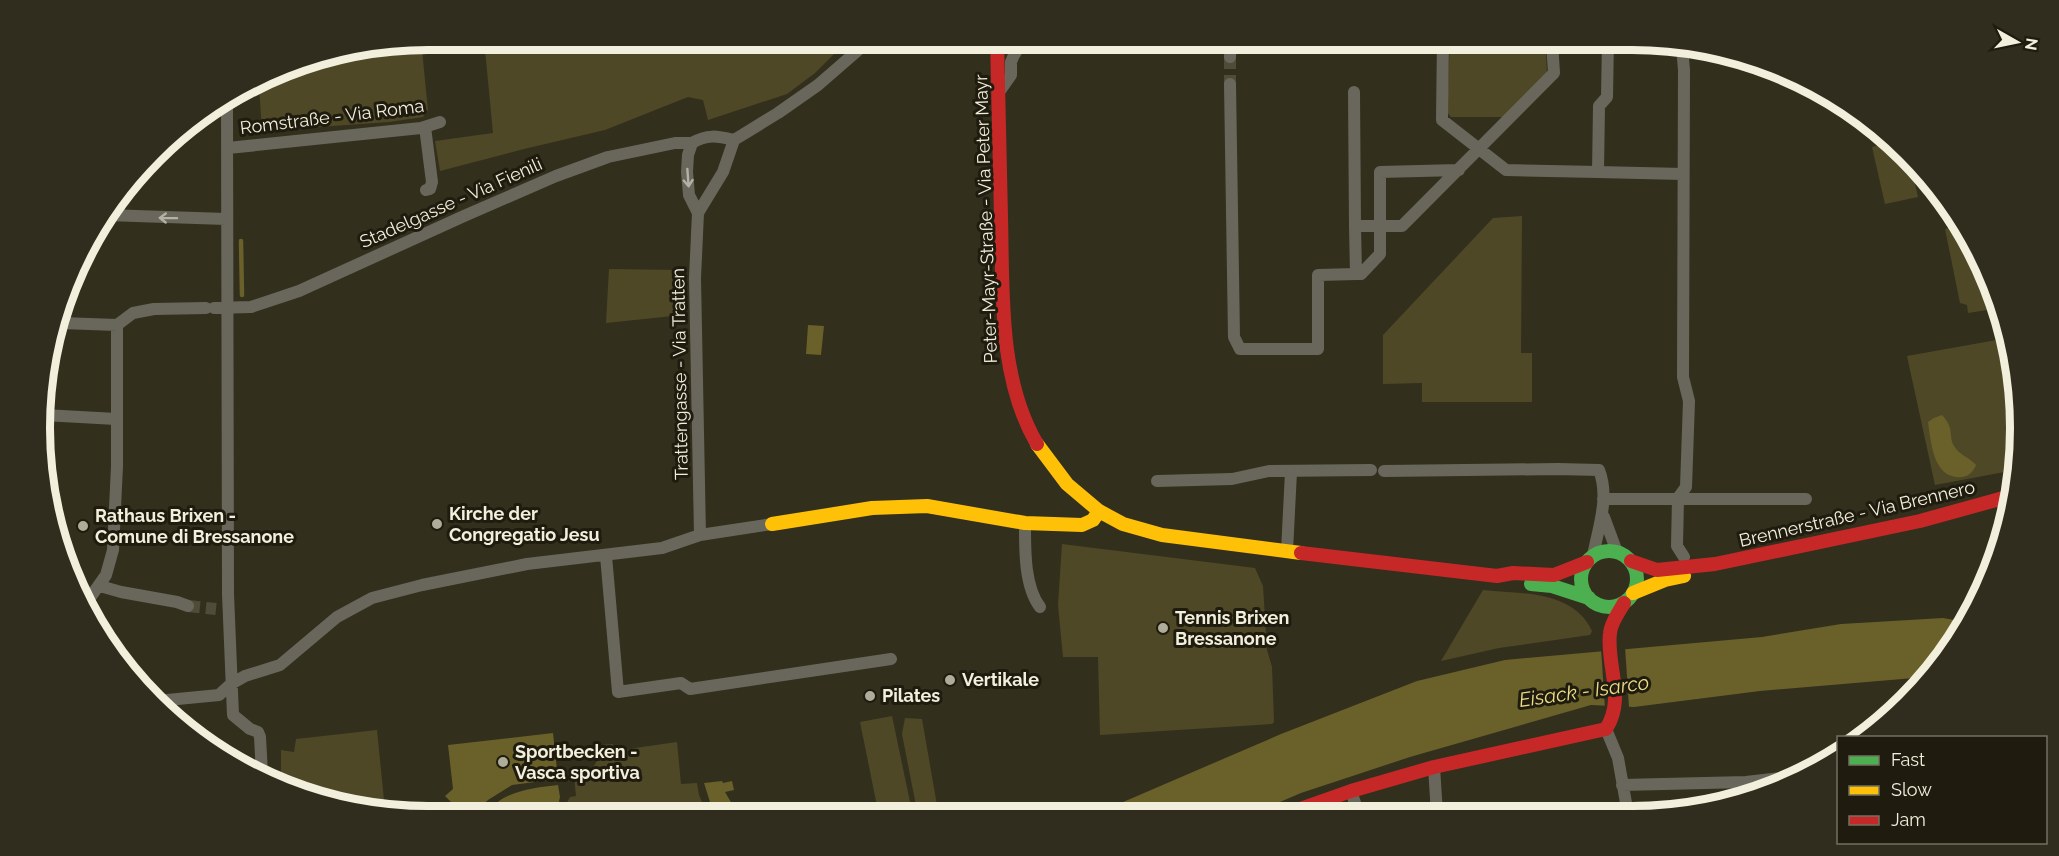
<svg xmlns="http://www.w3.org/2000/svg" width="2059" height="856" font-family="Raleway,sans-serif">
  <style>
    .green { fill: #4f4827 }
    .water { fill: #6a602a }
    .pier { fill: #322f1d }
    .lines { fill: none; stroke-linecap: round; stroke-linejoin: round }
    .stream { stroke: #6a602a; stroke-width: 4.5 }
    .street-tunnel { stroke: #4f4c3a; stroke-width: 12; stroke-dasharray: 12 6; stroke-linecap: butt }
    .street { stroke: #69675c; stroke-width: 12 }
    .fast { stroke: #4caf50; stroke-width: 14 }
    .slow { stroke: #ffc107; stroke-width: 14 }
    .jam { stroke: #c62828; stroke-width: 14 }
    .oneway { stroke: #b4b2a2 }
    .poi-dot { fill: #afac99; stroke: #1f1c0f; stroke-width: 2 }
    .labels { text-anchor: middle; stroke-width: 6; stroke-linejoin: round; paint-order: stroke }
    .street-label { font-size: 18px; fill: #f2efdc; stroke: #1f1c0f }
    .poi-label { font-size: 18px; font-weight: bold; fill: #f2efdc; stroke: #1f1c0f; text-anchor: start }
    .water-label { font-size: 20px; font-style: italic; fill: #eedd87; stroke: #1f1c0f }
    .rim { fill: none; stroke: #f2efdc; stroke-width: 8 }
  </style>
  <rect width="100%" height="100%" fill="#322f1d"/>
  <path class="green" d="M 484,39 L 849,39 L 815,73 L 787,94 L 708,120 L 703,100 L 688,97 L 605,130 L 524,149 L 440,171 L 435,141 L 493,133 Z
    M 1450,39 L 1536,39 L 1546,52 L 1547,74 L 1505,117 L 1451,117 L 1447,112 Z
    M 421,40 L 428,110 L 423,117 L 389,122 L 262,131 L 259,85 L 303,60 Z
    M 1892,142 L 1911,166 L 1918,197 L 1885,204 L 1872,147 Z
    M 1522,216 L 1521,353 L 1532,353 L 1532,402 L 1422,402 L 1422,383 L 1383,384 L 1383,335 L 1493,218 Z
    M 1953,221 L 1980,256 L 1994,309 L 1968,313 L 1967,305 L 1960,303 L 1945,229 L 1949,228 L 1951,222 Z
    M 609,269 L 679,270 L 682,315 L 606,323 Z
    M 2002,339 L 2019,402 L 2010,471 L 1935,485 L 1907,356 Z
    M 1062,544 L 1255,568 L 1263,586 L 1267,650 L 1272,667 L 1274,722 L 1272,724 L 1100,735 L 1098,657 L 1063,657 L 1058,605 Z
    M 1483,590 C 1521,594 1573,590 1592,631 L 1590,635 L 1499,648 L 1441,661 Z
    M 892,716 L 913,816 L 879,816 L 860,722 Z
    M 905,718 L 922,719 L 938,811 L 957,810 L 958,816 L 918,816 L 902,734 Z
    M 377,730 L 385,810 L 303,796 L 281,784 L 281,750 L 294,752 L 296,739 Z
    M 677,742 L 681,784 L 697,783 L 699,795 L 708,816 L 554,817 L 562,812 L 570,797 L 576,796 L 574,776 C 591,773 600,763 601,745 L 613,744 L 614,751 Z"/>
  <path class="water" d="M 808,325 L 824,326 L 821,355 L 806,354 Z
    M 1942,415 C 1955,429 1948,435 1954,446 C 1959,455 1969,457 1976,465 C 1973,472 1969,476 1962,477 C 1933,480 1931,442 1928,422 L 1934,418 Z
    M 1943,618 L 1965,622 L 1954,644 L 1926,677 L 1760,691 L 1634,707 L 1591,705 L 1410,757 L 1301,793 L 1250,815 L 1093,815 L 1281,734 L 1417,681 L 1505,660 L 1762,637 L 1841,624 Z
    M 553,733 L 558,779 L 512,785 L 488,800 L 470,817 L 466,817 L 445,796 L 453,789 L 448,745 Z
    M 722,781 L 723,783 L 732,781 L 734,790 L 725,792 L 739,816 L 717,816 L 710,802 L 704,783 Z
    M 558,785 L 560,797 L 558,806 L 540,817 L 484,817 C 499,791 532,788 558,785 Z"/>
  <path class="pier" d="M 1625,646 L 1629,708 L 1605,709 L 1601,648 Z"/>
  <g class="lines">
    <path class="stream" d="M 241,241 L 242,295"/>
    <path class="street-tunnel" d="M 1230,57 L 1230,84
      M 188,606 L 216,609"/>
    <path class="street" d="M 1324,39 L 1327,44 L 1335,46 L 1443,46
      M 1443,39 L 1442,120 L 1506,170 L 1598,172 L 1599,106 L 1607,97 L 1608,39
      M 1549,39 L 1552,42 L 1608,40
      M 1682,47 L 1684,70 L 1683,377 L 1689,401 L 1686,487 L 1678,498 L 1677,546 L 1684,557
      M 1230,57 L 1231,39
      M 1230,84 L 1234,337 L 1240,349 L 1318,349 L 1318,275 L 1356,274 L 1355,226 L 1402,226 L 1554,73 L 1552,42
      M 999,92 L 1011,75 L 1011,62 L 1014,55 L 1019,47 L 1031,39
      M 1354,92 L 1355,226
      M 227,103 L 228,594 L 233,715 L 250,729 L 258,732 L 260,737 L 262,774
      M 425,127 L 432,182 L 430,189 L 426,190
      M 692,143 L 688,155 L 687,172 L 689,195 L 698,213 L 695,278 L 700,535
      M 692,143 C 707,134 717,136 734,140
      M 228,148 L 421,128 L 440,122
      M 1598,172 L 1683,174
      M 698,213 L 723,172 L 734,140 L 778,113 L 818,85 L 871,39
      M 106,215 L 226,219
      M 1356,274 L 1361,274 L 1380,254 L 1380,172 L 1459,170
      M 214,308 L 251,307 L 299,291 L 464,216 L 556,176 L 608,157 L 675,143 L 692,143
      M 61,323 L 117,325
      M 117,325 L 133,313 L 154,309 L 206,308
      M 44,415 L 116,419
      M 1384,471 L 1558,469 L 1599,470 C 1610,498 1598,528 1593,556
      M 1157,481 L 1232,479 L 1269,471 L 1371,470
      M 1603,499 L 1806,499
      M 1604,517 L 1617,552
      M 1025,523 C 1025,548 1024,586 1040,607
      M 1287,551 L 1291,472
      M 606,556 L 618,692 L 681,683 L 690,689 L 891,659
      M 100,586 L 121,592 L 177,602 L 188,606
      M 87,602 L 106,575 L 113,550 L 117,466 L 117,325
      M 157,701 L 219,695 L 231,684 L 245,676 L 280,665 L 337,617 L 372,598 L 422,585 L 527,564 L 662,548 L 700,535 L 772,524
      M 1606,729 L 1618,758 L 1628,814
      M 1434,767 L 1437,814
      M 1622,785 L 1746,782 L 1805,775
      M 1351,791 L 1355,803 L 1355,815"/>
    <path class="fast" d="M1581 579a28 28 0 1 1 56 0a28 28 0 1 1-56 0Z
      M 1531,584 L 1552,586 L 1589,598"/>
    <path class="slow" d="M 1037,444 L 1067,484 L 1099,511 L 1123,524 L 1162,535 L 1301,553
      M 772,524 L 872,508 L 927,506 L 1025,523 L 1082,525 L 1093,520 L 1099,511
      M 1633,593 L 1665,580 L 1684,576"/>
    <path class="jam" d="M 997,39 C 998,98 1000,158 1001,217 C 1003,291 998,378 1037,444
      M 1301,553 L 1497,576 L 1513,573 L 1554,575 L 1587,562
      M 1631,561 L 1657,570 L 1715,564 L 1920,521 L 2007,497
      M 1283,815 L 1351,791 L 1434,767 L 1606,729 C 1626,698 1606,666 1610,633 C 1611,622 1619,612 1624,603"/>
  </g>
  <defs><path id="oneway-shaft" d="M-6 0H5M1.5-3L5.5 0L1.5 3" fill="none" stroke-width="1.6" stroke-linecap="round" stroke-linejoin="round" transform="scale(1.5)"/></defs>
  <g class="oneway">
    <use href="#oneway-shaft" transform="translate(688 178) rotate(86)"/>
    <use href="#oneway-shaft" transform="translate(168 218) rotate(-179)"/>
  </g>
  <g class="poi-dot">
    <circle cx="437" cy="524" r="6"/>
    <circle cx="83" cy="526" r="6"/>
    <circle cx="1163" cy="628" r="6"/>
    <circle cx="950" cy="680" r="6"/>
    <circle cx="870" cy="696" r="6"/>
    <circle cx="503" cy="762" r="6"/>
  </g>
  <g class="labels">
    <g class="street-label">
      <text transform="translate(332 117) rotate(-7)" y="6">Romstraße - Via Roma</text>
      <text transform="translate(451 203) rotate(-24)" y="6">Stadelgasse - Via Fienili</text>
      <text transform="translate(986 219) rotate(-92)" y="6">Peter-Mayr-Straße - Via Peter Mayr</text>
      <text transform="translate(680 374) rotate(-91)" y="6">Trattengasse - Via Tratten</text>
      <text transform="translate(1857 514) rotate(-13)" y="6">Brennerstraße - Via Brennero</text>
    </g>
    <g class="poi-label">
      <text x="449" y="520">Kirche der<tspan x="449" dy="21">Congregatio Jesu</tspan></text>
      <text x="95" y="522">Rathaus Brixen -<tspan x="95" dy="21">Comune di Bressanone</tspan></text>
      <text x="1175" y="624">Tennis Brixen<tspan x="1175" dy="21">Bressanone</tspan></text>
      <text x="962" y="686">Vertikale</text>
      <text x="882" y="702">Pilates</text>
      <text x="515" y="758">Sportbecken -<tspan x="515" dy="21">Vasca sportiva</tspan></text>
    </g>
    <g class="water-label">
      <text transform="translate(1584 691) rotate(-8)" y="7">Eisack - Isarco</text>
    </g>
  </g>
  <path d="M0 0H2059V856H0ZM428 50H1632A378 378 0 0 1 2010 428V428A378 378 0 0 1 1632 806H428A378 378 0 0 1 50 428V428A378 378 0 0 1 428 50Z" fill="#302d1f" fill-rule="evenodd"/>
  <path class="rim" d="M428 50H1632A378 378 0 0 1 2010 428V428A378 378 0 0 1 1632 806H428A378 378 0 0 1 50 428V428A378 378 0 0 1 428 50Z"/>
  <rect x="1837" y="736" width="210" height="108" fill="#1f1c0f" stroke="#737061" stroke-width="1.5"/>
  <rect x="1849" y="756" width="30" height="9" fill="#4caf50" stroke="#737061" stroke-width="1.5"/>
  <text x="1891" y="766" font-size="18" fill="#f2efdc">Fast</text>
  <rect x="1849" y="786" width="30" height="9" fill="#ffc107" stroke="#737061" stroke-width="1.5"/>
  <text x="1891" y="796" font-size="18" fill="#f2efdc">Slow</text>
  <rect x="1849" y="816" width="30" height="9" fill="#c62828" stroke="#737061" stroke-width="1.5"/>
  <text x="1891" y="826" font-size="18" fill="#f2efdc">Jam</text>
  <g transform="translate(2017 42) rotate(99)" stroke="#1f1c0f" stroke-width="4.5" paint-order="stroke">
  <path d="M0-4.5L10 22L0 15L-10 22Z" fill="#f2efdc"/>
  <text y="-9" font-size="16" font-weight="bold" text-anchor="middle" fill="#f2efdc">N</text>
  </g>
</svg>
